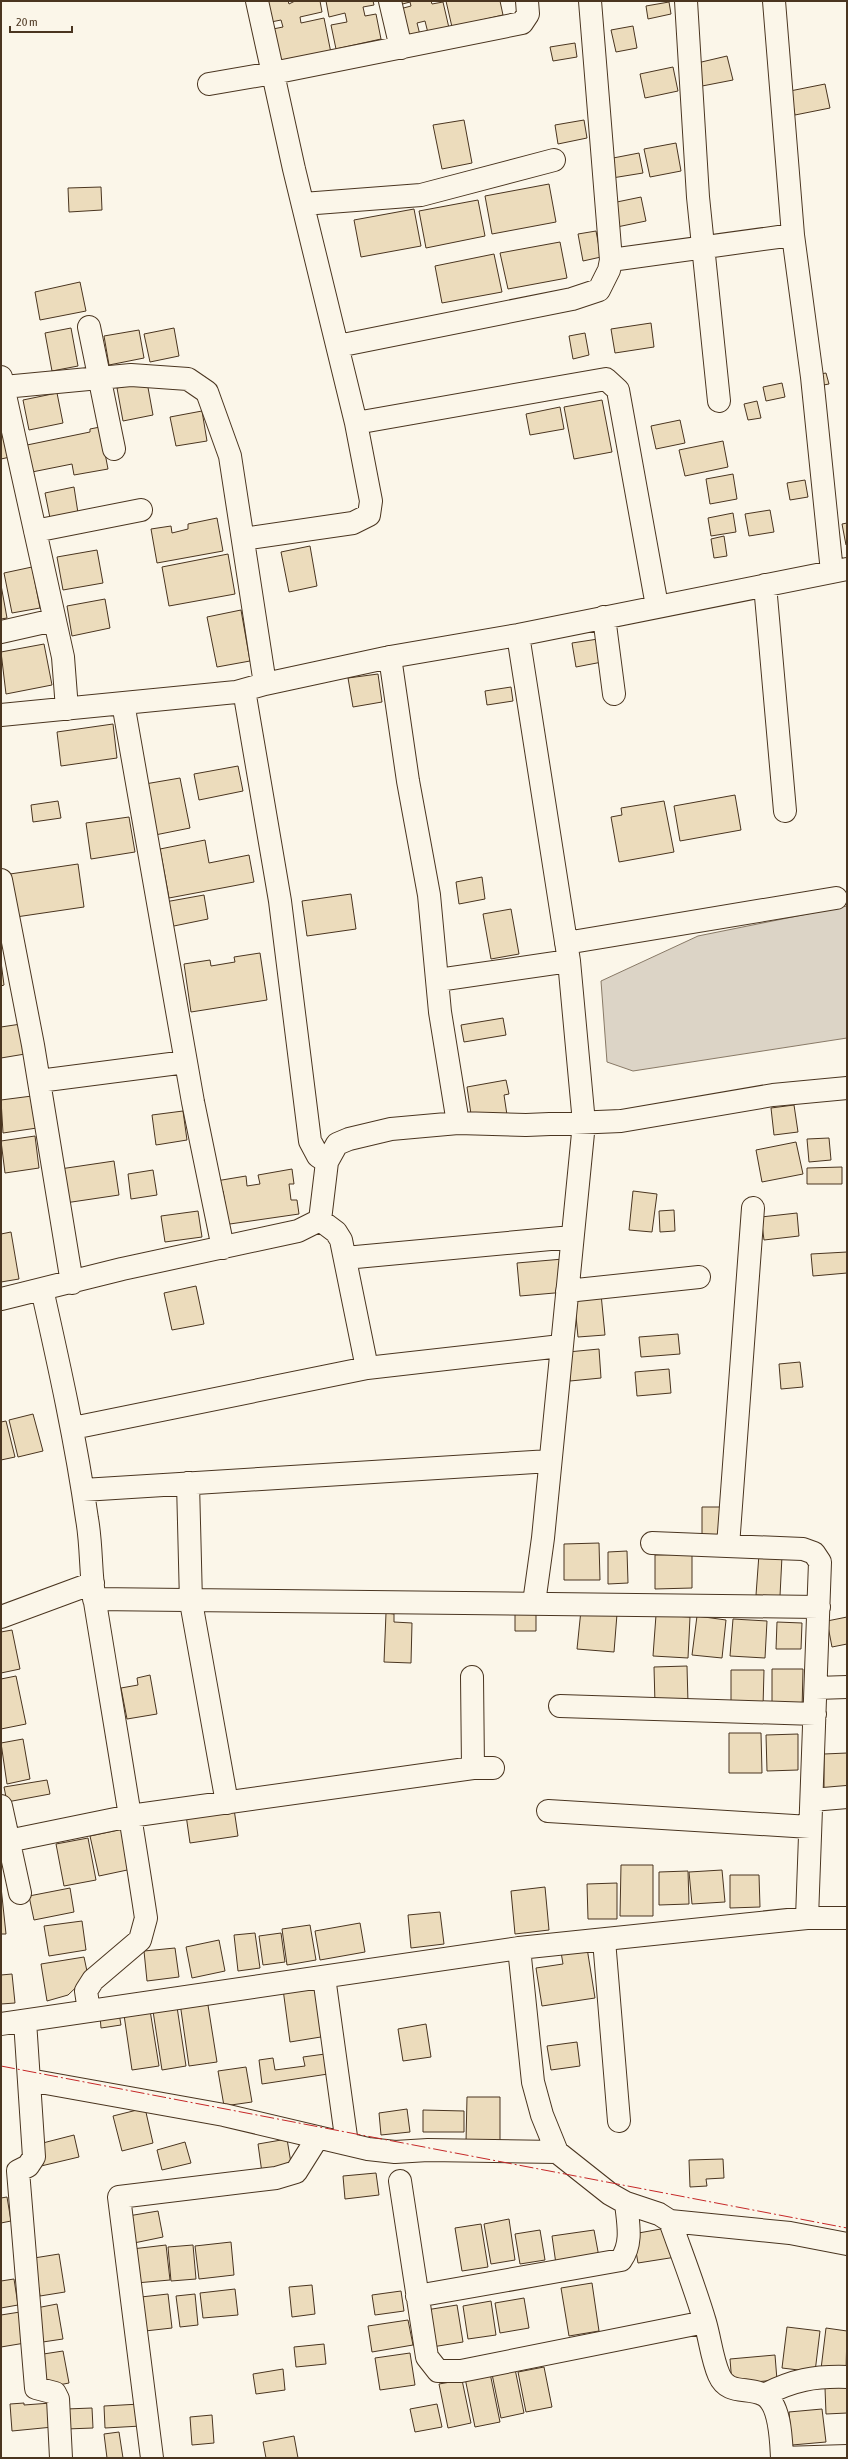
<svg xmlns="http://www.w3.org/2000/svg" width="848" height="2459" font-family="'Asap Condensed',sans-serif">
  <style>
    .water { fill: #dcd4c6; stroke: #887966 }
    .building { fill: #ecdcbc; stroke: #4a3520 }
    .lines { fill: none; stroke-linecap: round; stroke-linejoin: round }
    .minor-casing { stroke: #4a3520; stroke-width: 24 }
    .minor { stroke: #fbf6e9; stroke-width: 22 }
    .power { stroke: #c62828; stroke-width: 1; stroke-dasharray: 14 3 2 3; stroke-linecap: butt }
  </style>
  <rect width="100%" height="100%" fill="#fbf6e9"/>
  <path class="water" d="M 847,906 L 847,1038 L 633,1071 L 607,1062 L 601,981 L 698,936 Z"/>
  <path class="building" d="M 273,1 L 288,1 L 289,4 L 295,1 L 320,1 L 322,12 L 300,17 L 301,23 L 324,18 L 331,53 L 280,64 L 273,29 L 283,27 L 281,20 L 271,22 L 267,2 Z
    M 326,1 L 373,1 L 374,5 L 363,7 L 365,16 L 376,14 L 381,39 L 336,49 L 331,25 L 347,22 L 345,13 L 329,17 Z
    M 394,1 L 431,1 L 432,4 L 443,2 L 449,28 L 428,33 L 425,21 L 417,23 L 420,35 L 403,39 L 396,10 L 411,6 L 410,2 L 395,6 Z
    M 446,1 L 500,1 L 503,15 L 452,27 Z
    M 669,2 L 671,14 L 648,19 L 646,6 Z
    M 633,26 L 637,48 L 616,52 L 611,30 Z
    M 575,43 L 577,57 L 553,61 L 550,47 Z
    M 727,56 L 733,80 L 697,87 L 693,64 Z
    M 673,67 L 678,91 L 645,98 L 640,74 Z
    M 825,84 L 830,108 L 795,115 L 790,91 Z
    M 464,120 L 472,163 L 442,169 L 433,125 Z
    M 584,120 L 587,138 L 558,144 L 555,125 Z
    M 676,143 L 681,171 L 650,177 L 644,149 Z
    M 639,153 L 643,173 L 612,178 L 608,159 Z
    M 549,184 L 556,222 L 492,234 L 485,196 Z
    M 101,187 L 102,210 L 69,212 L 68,188 Z
    M 641,197 L 646,221 L 617,227 L 612,203 Z
    M 478,200 L 485,236 L 426,248 L 419,211 Z
    M 414,209 L 421,246 L 361,257 L 354,220 Z
    M 596,231 L 601,257 L 583,261 L 578,234 Z
    M 560,242 L 567,278 L 508,289 L 500,253 Z
    M 494,254 L 502,292 L 442,303 L 435,266 Z
    M 80,282 L 86,311 L 40,320 L 35,292 Z
    M 651,323 L 654,347 L 615,353 L 611,329 Z
    M 71,328 L 78,366 L 52,371 L 45,333 Z
    M 174,328 L 179,356 L 150,362 L 144,334 Z
    M 139,330 L 144,358 L 109,365 L 104,336 Z
    M 585,333 L 589,355 L 573,359 L 569,336 Z
    M 826,373 L 829,384 L 818,386 L 815,375 Z
    M 147,382 L 153,415 L 123,421 L 117,388 Z
    M 782,383 L 785,397 L 766,401 L 763,387 Z
    M 57,393 L 63,423 L 29,430 L 23,400 Z
    M 602,400 L 612,452 L 574,459 L 564,407 Z
    M 757,401 L 761,418 L 748,420 L 744,404 Z
    M 560,407 L 564,429 L 530,435 L 526,414 Z
    M 202,411 L 207,441 L 176,446 L 170,417 Z
    M 680,420 L 685,443 L 656,449 L 651,426 Z
    M 100,427 L 108,469 L 74,475 L 72,464 L 32,472 L 27,445 L 90,432 L 90,429 Z
    M 1,430 L 5,430 L 10,457 L 1,459 Z
    M 723,441 L 728,467 L 685,476 L 679,450 Z
    M 733,474 L 737,499 L 710,504 L 706,479 Z
    M 805,480 L 808,497 L 790,500 L 787,483 Z
    M 74,487 L 78,513 L 50,518 L 45,493 Z
    M 770,510 L 774,532 L 749,536 L 745,514 Z
    M 733,513 L 736,532 L 711,536 L 708,518 Z
    M 217,518 L 223,551 L 157,563 L 151,529 L 171,526 L 172,533 L 188,529 L 188,524 Z
    M 847,523 L 847,545 L 846,545 L 842,524 Z
    M 724,536 L 727,556 L 714,558 L 711,539 Z
    M 310,546 L 317,586 L 289,592 L 281,552 Z
    M 97,550 L 103,583 L 63,590 L 57,557 Z
    M 228,554 L 235,594 L 169,606 L 162,567 Z
    M 32,567 L 40,608 L 12,613 L 4,573 Z
    M 1,585 L 7,618 L 1,619 Z
    M 105,599 L 110,628 L 72,636 L 67,606 Z
    M 241,610 L 250,661 L 217,667 L 207,617 Z
    M 598,639 L 602,662 L 576,667 L 572,643 Z
    M 44,644 L 52,685 L 6,694 L 1,652 Z
    M 378,674 L 382,702 L 353,707 L 348,678 Z
    M 511,687 L 513,701 L 487,705 L 485,691 Z
    M 113,724 L 117,758 L 61,766 L 57,732 Z
    M 238,766 L 243,791 L 199,800 L 194,774 Z
    M 180,778 L 190,828 L 155,835 L 145,784 Z
    M 735,795 L 741,830 L 680,841 L 674,806 Z
    M 58,801 L 61,818 L 33,822 L 31,805 Z
    M 664,801 L 674,852 L 619,862 L 611,817 L 622,815 L 621,808 Z
    M 129,817 L 135,852 L 91,859 L 86,823 Z
    M 205,840 L 209,863 L 249,855 L 254,882 L 169,898 L 160,849 Z
    M 78,864 L 84,907 L 16,917 L 10,874 Z
    M 482,877 L 485,899 L 459,904 L 456,882 Z
    M 351,894 L 356,929 L 307,936 L 302,901 Z
    M 204,895 L 208,919 L 169,927 L 165,902 Z
    M 511,909 L 519,954 L 491,959 L 483,914 Z
    M 260,953 L 267,1000 L 191,1012 L 184,964 L 210,960 L 211,966 L 235,962 L 234,957 Z
    M 1,962 L 4,985 L 1,986 Z
    M 503,1018 L 506,1035 L 464,1042 L 461,1025 Z
    M 21,1024 L 25,1054 L 1,1058 L 1,1027 Z
    M 506,1080 L 509,1094 L 504,1095 L 507,1115 L 472,1121 L 467,1087 Z
    M 32,1096 L 37,1128 L 3,1133 L 1,1100 Z
    M 794,1105 L 798,1132 L 774,1135 L 771,1108 Z
    M 183,1111 L 187,1140 L 156,1145 L 152,1115 Z
    M 35,1136 L 39,1168 L 5,1173 L 1,1141 Z
    M 829,1138 L 831,1160 L 809,1162 L 807,1139 Z
    M 796,1142 L 803,1174 L 762,1182 L 756,1150 Z
    M 114,1161 L 119,1195 L 65,1203 L 60,1169 Z
    M 842,1167 L 842,1184 L 807,1184 L 807,1168 Z
    M 292,1169 L 294,1184 L 289,1184 L 291,1200 L 297,1200 L 299,1214 L 223,1225 L 226,1210 L 223,1191 L 218,1192 L 216,1181 L 246,1176 L 247,1186 L 260,1184 L 258,1175 Z
    M 153,1170 L 157,1195 L 131,1199 L 128,1174 Z
    M 633,1191 L 657,1194 L 652,1232 L 629,1230 Z
    M 674,1210 L 675,1231 L 660,1232 L 659,1211 Z
    M 198,1211 L 202,1237 L 165,1242 L 161,1216 Z
    M 797,1213 L 799,1236 L 764,1240 L 761,1217 Z
    M 11,1232 L 19,1279 L 1,1282 L 1,1234 Z
    M 847,1252 L 847,1273 L 813,1276 L 811,1254 Z
    M 563,1259 L 566,1292 L 520,1296 L 517,1263 Z
    M 196,1286 L 204,1324 L 172,1330 L 164,1293 Z
    M 601,1294 L 605,1335 L 578,1337 L 574,1296 Z
    M 678,1334 L 680,1354 L 641,1357 L 639,1337 Z
    M 599,1349 L 601,1378 L 570,1381 L 568,1352 Z
    M 800,1362 L 803,1387 L 781,1389 L 779,1364 Z
    M 669,1369 L 671,1393 L 637,1396 L 635,1372 Z
    M 33,1414 L 43,1451 L 18,1457 L 9,1420 Z
    M 6,1421 L 15,1457 L 1,1460 L 1,1422 Z
    M 702,1507 L 725,1507 L 725,1537 L 702,1538 Z
    M 599,1543 L 600,1580 L 564,1580 L 564,1544 Z
    M 627,1551 L 628,1583 L 608,1584 L 608,1552 Z
    M 692,1554 L 692,1588 L 655,1589 L 655,1555 Z
    M 759,1554 L 782,1556 L 780,1596 L 756,1595 Z
    M 581,1610 L 617,1614 L 614,1652 L 577,1649 Z
    M 386,1613 L 394,1614 L 394,1622 L 412,1623 L 411,1663 L 384,1662 Z
    M 515,1613 L 536,1613 L 536,1631 L 515,1631 Z
    M 656,1615 L 690,1617 L 688,1658 L 653,1656 Z
    M 697,1616 L 726,1620 L 722,1658 L 692,1655 Z
    M 847,1617 L 847,1644 L 832,1647 L 827,1621 Z
    M 733,1619 L 767,1621 L 765,1658 L 730,1656 Z
    M 777,1622 L 802,1623 L 801,1649 L 776,1649 Z
    M 12,1630 L 20,1669 L 1,1673 L 1,1632 Z
    M 687,1666 L 688,1703 L 655,1704 L 654,1667 Z
    M 772,1669 L 803,1669 L 802,1711 L 772,1712 Z
    M 731,1670 L 764,1670 L 763,1707 L 731,1706 Z
    M 150,1675 L 157,1714 L 127,1719 L 121,1688 L 138,1685 L 137,1678 Z
    M 16,1676 L 26,1724 L 1,1729 L 1,1679 Z
    M 729,1733 L 761,1733 L 762,1773 L 729,1773 Z
    M 798,1734 L 798,1770 L 767,1771 L 766,1735 Z
    M 23,1739 L 30,1779 L 7,1784 L 1,1743 Z
    M 847,1753 L 847,1787 L 824,1788 L 824,1754 Z
    M 47,1780 L 50,1794 L 7,1802 L 4,1787 Z
    M 234,1809 L 238,1836 L 190,1843 L 186,1815 Z
    M 123,1829 L 132,1869 L 99,1876 L 90,1836 Z
    M 88,1838 L 96,1880 L 64,1886 L 56,1844 Z
    M 621,1865 L 653,1865 L 653,1916 L 620,1916 Z
    M 722,1870 L 725,1902 L 692,1904 L 689,1872 Z
    M 688,1871 L 689,1904 L 659,1905 L 659,1872 Z
    M 730,1875 L 759,1875 L 760,1907 L 730,1908 Z
    M 617,1883 L 617,1919 L 588,1919 L 587,1884 Z
    M 1,1887 L 6,1934 L 1,1934 Z
    M 545,1887 L 549,1930 L 515,1934 L 511,1891 Z
    M 70,1888 L 74,1912 L 34,1920 L 29,1896 Z
    M 440,1912 L 444,1944 L 411,1948 L 408,1915 Z
    M 82,1921 L 86,1950 L 49,1956 L 44,1926 Z
    M 360,1923 L 365,1952 L 320,1960 L 315,1931 Z
    M 310,1925 L 316,1960 L 287,1965 L 282,1929 Z
    M 255,1933 L 260,1968 L 238,1971 L 234,1935 Z
    M 281,1933 L 285,1962 L 263,1965 L 259,1936 Z
    M 219,1940 L 225,1971 L 192,1978 L 186,1947 Z
    M 175,1948 L 179,1977 L 147,1981 L 144,1951 Z
    M 587,1948 L 595,1998 L 542,2006 L 536,1968 L 563,1964 L 561,1952 Z
    M 84,1957 L 88,1976 L 68,1995 L 47,2001 L 41,1964 Z
    M 12,1974 L 15,2003 L 1,2004 L 1,1975 Z
    M 319,1984 L 327,2036 L 290,2042 L 283,1989 Z
    M 207,1999 L 217,2062 L 189,2066 L 180,2003 Z
    M 149,2004 L 159,2066 L 132,2070 L 123,2008 Z
    M 177,2007 L 186,2066 L 162,2070 L 153,2011 Z
    M 119,2013 L 121,2025 L 101,2028 L 100,2016 Z
    M 426,2024 L 431,2057 L 403,2061 L 398,2029 Z
    M 577,2042 L 580,2066 L 551,2070 L 547,2046 Z
    M 325,2054 L 328,2074 L 262,2084 L 259,2060 L 273,2058 L 275,2070 L 305,2066 L 303,2057 Z
    M 246,2067 L 252,2102 L 224,2106 L 218,2071 Z
    M 467,2097 L 500,2097 L 500,2142 L 466,2142 Z
    M 145,2108 L 153,2143 L 122,2151 L 113,2116 Z
    M 407,2109 L 410,2132 L 381,2135 L 379,2113 Z
    M 423,2110 L 464,2111 L 464,2132 L 423,2132 Z
    M 74,2135 L 79,2157 L 41,2166 L 35,2145 Z
    M 287,2139 L 292,2169 L 262,2173 L 258,2144 Z
    M 185,2142 L 191,2163 L 162,2170 L 157,2150 Z
    M 723,2159 L 724,2178 L 706,2179 L 707,2186 L 690,2187 L 689,2160 Z
    M 376,2173 L 379,2195 L 345,2199 L 343,2176 Z
    M 7,2197 L 11,2221 L 1,2223 L 1,2198 Z
    M 158,2211 L 163,2237 L 134,2243 L 128,2216 Z
    M 509,2219 L 515,2260 L 491,2264 L 484,2224 Z
    M 481,2224 L 488,2267 L 462,2271 L 455,2228 Z
    M 672,2227 L 676,2257 L 638,2263 L 633,2234 Z
    M 540,2230 L 545,2260 L 520,2264 L 515,2234 Z
    M 594,2230 L 599,2257 L 556,2264 L 552,2236 Z
    M 231,2242 L 234,2275 L 199,2279 L 195,2246 Z
    M 166,2245 L 170,2280 L 136,2283 L 132,2249 Z
    M 193,2245 L 196,2279 L 171,2281 L 168,2247 Z
    M 59,2254 L 65,2292 L 40,2296 L 34,2258 Z
    M 14,2279 L 18,2305 L 1,2308 L 1,2281 Z
    M 592,2283 L 599,2331 L 569,2336 L 561,2288 Z
    M 312,2285 L 315,2314 L 292,2317 L 289,2287 Z
    M 235,2289 L 238,2315 L 203,2318 L 200,2293 Z
    M 401,2291 L 404,2311 L 375,2315 L 372,2295 Z
    M 168,2294 L 172,2328 L 145,2331 L 141,2297 Z
    M 195,2294 L 198,2325 L 180,2327 L 176,2296 Z
    M 524,2298 L 529,2328 L 500,2333 L 495,2303 Z
    M 491,2301 L 496,2335 L 468,2339 L 463,2306 Z
    M 57,2304 L 63,2339 L 36,2343 L 31,2309 Z
    M 457,2305 L 463,2342 L 432,2347 L 426,2310 Z
    M 20,2312 L 25,2343 L 1,2347 L 1,2315 Z
    M 408,2320 L 413,2345 L 372,2352 L 368,2326 Z
    M 787,2327 L 820,2331 L 815,2372 L 782,2368 Z
    M 826,2328 L 847,2331 L 846,2372 L 821,2369 Z
    M 324,2344 L 326,2364 L 296,2367 L 294,2347 Z
    M 63,2351 L 69,2383 L 43,2388 L 37,2355 Z
    M 410,2353 L 415,2385 L 380,2390 L 375,2358 Z
    M 775,2355 L 777,2380 L 732,2384 L 730,2359 Z
    M 544,2367 L 552,2407 L 526,2412 L 518,2372 Z
    M 283,2369 L 285,2390 L 256,2394 L 253,2374 Z
    M 515,2369 L 524,2413 L 501,2418 L 492,2374 Z
    M 490,2373 L 500,2422 L 475,2427 L 465,2378 Z
    M 462,2380 L 471,2423 L 448,2428 L 439,2384 Z
    M 847,2386 L 847,2413 L 826,2414 L 825,2388 Z
    M 24,2403 L 24,2405 L 51,2403 L 53,2427 L 12,2431 L 10,2404 Z
    M 140,2404 L 141,2426 L 105,2428 L 104,2406 Z
    M 437,2404 L 442,2427 L 415,2432 L 410,2409 Z
    M 92,2408 L 93,2428 L 66,2429 L 66,2409 Z
    M 822,2409 L 826,2442 L 792,2445 L 789,2412 Z
    M 212,2415 L 214,2443 L 192,2445 L 190,2417 Z
    M 119,2432 L 123,2458 L 107,2458 L 104,2434 Z
    M 294,2436 L 298,2458 L 266,2458 L 263,2442 Z"/>
  <g class="lines">
    <g class="minor-casing">
      <path id="minor" d="M 390,1 L 401,48
        M 686,1 L 698,197 L 719,401
        M 774,1 L 793,235 L 812,377 L 832,572
        M 209,84 L 273,73 L 522,23 L 528,14 L 527,1
        M 303,204 L 421,195 L 554,160
        M 611,260 L 793,235
        M 89,327 L 114,449
        M 338,346 L 572,299 L 599,290 L 609,270 L 611,260 L 590,1
        M 1,377 L 63,657 L 67,709
        M 4,387 L 131,375 L 188,379 L 207,392 L 230,456 L 265,684
        M 356,423 L 606,379 L 618,390 L 657,606
        M 35,531 L 141,510
        M 243,539 L 353,523 L 369,515 L 371,501 L 356,423 L 294,169 L 257,1
        M 765,585 L 785,811
        M 604,617 L 614,694
        M 1,632 L 54,620
        M 518,635 L 569,961 L 584,1123 L 543,1538 L 534,1603
        M 390,657 L 408,781 L 429,895 L 440,1012 L 458,1123
        M 244,690 L 280,901 L 310,1141 L 318,1156 L 327,1162
        M 123,703 L 193,1102 L 223,1248
        M 1,715 L 236,692 L 265,684 L 390,657 L 518,635 L 847,569
        M 1,880 L 33,1045 L 72,1283
        M 566,943 L 836,898
        M 438,980 L 569,961
        M 39,1081 L 186,1062
        M 320,1220 L 336,1232 L 341,1240 L 367,1368
        M 345,1258 L 572,1237
        M 42,1289 C 59,1365 76,1441 87,1519 C 92,1546 90,1574 95,1602 C 112,1707 130,1812 146,1918 L 140,1940 L 93,1980 L 86,1991 L 89,2011
        M 567,1291 L 699,1277
        M 1,1299 L 122,1269 L 298,1231 L 320,1220 L 327,1162 L 337,1144 L 349,1139 L 391,1129 L 458,1123 L 526,1125 L 621,1121 L 773,1095 L 847,1088
        M 73,1428 L 367,1368 L 552,1347 L 560,1348
        M 188,1483 L 191,1602 L 227,1803
        M 83,1490 L 550,1461
        M 652,1543 L 803,1549 L 814,1553 L 820,1562 L 807,1918
        M 728,1546 L 753,1208
        M 94,1599 L 819,1607
        M 1,1617 L 93,1583
        M 472,1677 L 473,1768
        M 816,1688 L 847,1687
        M 560,1706 L 815,1714
        M 812,1800 L 847,1797
        M 1,1806 L 20,1893
        M 548,1811 L 810,1827
        M 8,1841 L 130,1816 L 473,1768 L 493,1768
        M 604,1940 L 619,2121
        M 519,1948 L 533,2082 L 542,2115 L 557,2152 L 610,2194 L 626,2203 L 659,2214 L 670,2221 C 682,2255 695,2288 705,2322 C 710,2339 712,2359 719,2375 C 728,2396 748,2386 764,2395 C 781,2405 781,2441 782,2458
        M 324,1977 L 347,2144
        M 25,2021 L 34,2157 L 28,2166 L 18,2171 L 36,2388 L 55,2393 L 58,2399 L 61,2458
        M 1,2024 L 519,1948 L 807,1918 L 847,1918
        M 29,2080 L 224,2115 L 368,2149 L 395,2152 L 428,2150 L 557,2152
        M 400,2181 L 427,2357 L 438,2371 L 461,2371 L 705,2322
        M 670,2221 L 790,2233 L 847,2244
        M 417,2296 L 621,2260 C 633,2243 628,2223 626,2203
        M 764,2395 C 793,2380 814,2376 847,2377
        M 152,2458 L 119,2197 L 276,2178 L 296,2172 L 318,2137
        M 782,2458 L 847,2456"/>
    </g>
    <use href="#minor" class="minor"/>
    <path class="power" d="M 1,2066 L 847,2228"/>
  </g>
  <rect width="848" height="2459" fill="none" stroke="#4a3520" stroke-width="4"/>
  <path d="M10 26v6h62v-6" fill="none" stroke="#4a3520" stroke-width="2"/>
  <text x="16" y="26" font-size="12" fill="#4a3520" stroke="#fbf6e9" stroke-width="3" paint-order="stroke">20 m</text>
</svg>
